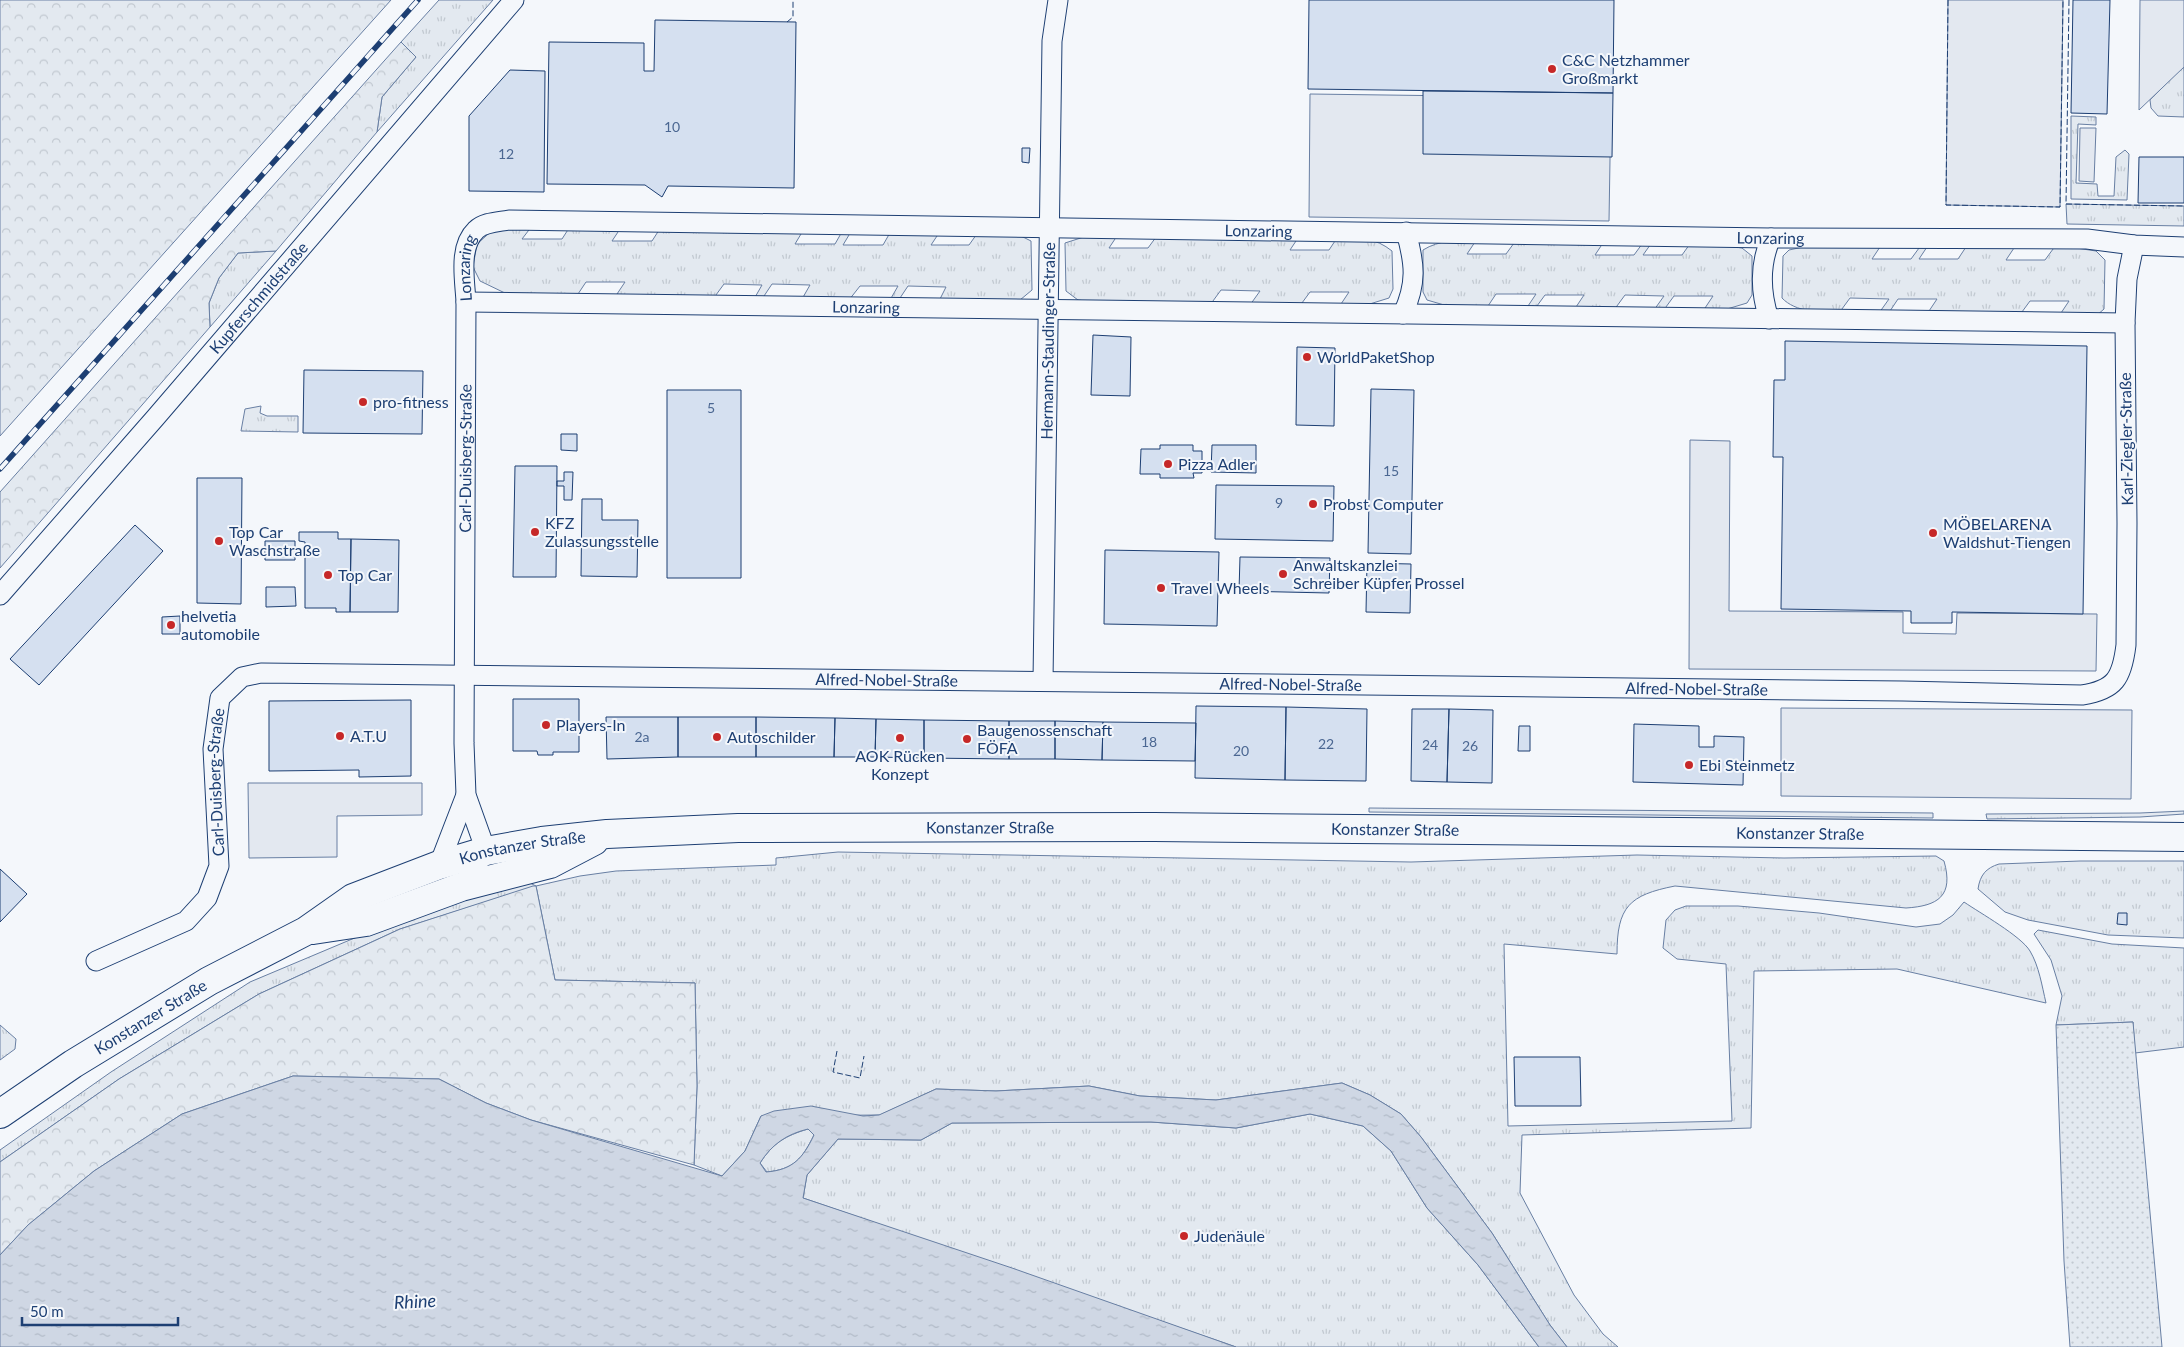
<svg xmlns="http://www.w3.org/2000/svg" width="2184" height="1347" font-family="Lato,sans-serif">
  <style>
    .grass { fill: url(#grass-tufts); stroke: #687fa3 }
    .forest { fill: url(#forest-crowns); stroke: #687fa3 }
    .garden { fill: url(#garden-dots); stroke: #687fa3 }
    .parking { fill: #e3e8f0; stroke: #687fa3 }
    .water { fill: url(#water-ripples); stroke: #687fa3; fill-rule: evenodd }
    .building { fill: #d5e0f0; stroke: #1d3f73 }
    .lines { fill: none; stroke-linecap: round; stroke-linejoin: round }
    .street-casing { stroke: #1d3f73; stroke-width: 21 }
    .primary-casing { stroke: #1d3f73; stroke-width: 30 }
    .street { stroke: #f4f7fb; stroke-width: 19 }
    .primary { stroke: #f4f7fb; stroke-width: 28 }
    .rail-casing { stroke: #1d3f73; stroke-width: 5.5 }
    .rail { stroke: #f4f7fb; stroke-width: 4; stroke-dasharray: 11; stroke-linecap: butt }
    .fence { stroke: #1d3f73; stroke-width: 1; stroke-dasharray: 6 2.5; stroke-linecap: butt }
    .poi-dot { fill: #c62828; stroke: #f4f7fb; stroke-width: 2 }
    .labels { text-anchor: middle; stroke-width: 4; stroke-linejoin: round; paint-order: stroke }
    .number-label { font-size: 14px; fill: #4b6792 }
    .poi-label { font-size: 16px; fill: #1d3f73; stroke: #f4f7fb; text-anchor: start }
    .street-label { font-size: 16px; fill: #1d3f73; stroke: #f4f7fb }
    .water-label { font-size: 18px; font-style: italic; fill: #1d3f73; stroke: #f4f7fb }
  </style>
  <defs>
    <pattern id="grass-tufts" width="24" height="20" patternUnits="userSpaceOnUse" patternTransform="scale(1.25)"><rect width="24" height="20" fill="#e3e9f0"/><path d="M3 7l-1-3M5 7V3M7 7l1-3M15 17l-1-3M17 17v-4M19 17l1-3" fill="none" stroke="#c2c9d1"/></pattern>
    <pattern id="forest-crowns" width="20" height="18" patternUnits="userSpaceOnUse" patternTransform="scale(1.25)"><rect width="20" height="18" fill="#e3e9f0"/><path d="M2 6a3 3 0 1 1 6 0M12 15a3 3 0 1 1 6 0" fill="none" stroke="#c2c9d1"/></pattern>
    <pattern id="garden-dots" width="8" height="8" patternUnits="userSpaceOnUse" patternTransform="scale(1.25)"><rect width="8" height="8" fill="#e3e9f0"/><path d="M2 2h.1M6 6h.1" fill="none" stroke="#c2c9d1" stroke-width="1.8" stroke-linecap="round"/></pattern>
    <pattern id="water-ripples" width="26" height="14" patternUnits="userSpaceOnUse" patternTransform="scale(1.25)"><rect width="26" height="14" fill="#cfd7e4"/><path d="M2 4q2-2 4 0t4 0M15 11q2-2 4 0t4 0" fill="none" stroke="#b1bac7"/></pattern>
  </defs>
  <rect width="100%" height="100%" fill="#f4f7fb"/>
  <path class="grass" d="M 439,0 L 493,0 L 377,132 L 382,97 L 416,57 L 401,42 Z
    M 2182,68 L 2184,69 L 2184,117 L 2158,116 L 2151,108 L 2150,100 Z
    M 2071,116 L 2096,117 L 2096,125 L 2078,124 L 2076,183 L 2097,184 L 2098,196 L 2114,196 L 2116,157 L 2125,150 L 2129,154 L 2127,200 L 2071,199 Z
    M 2066,204 L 2184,206 L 2184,226 L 2067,224 Z
    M 571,225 L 622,226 L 612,241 L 652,241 L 661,227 L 804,229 L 795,244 L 835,244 L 843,230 L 852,230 L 843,245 L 883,245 L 891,231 L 941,230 L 931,245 L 969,245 L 979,231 L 1019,235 L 1031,241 L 1032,290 L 1020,300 L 939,301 L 946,287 L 908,286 L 898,301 L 890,300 L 898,286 L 860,286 L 849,300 L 802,299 L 810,285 L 772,284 L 762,299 L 754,299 L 762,285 L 724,284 L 713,299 L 615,297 L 625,282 L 586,282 L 576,297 L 507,294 L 480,281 L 473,267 L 477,244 L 495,228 L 532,226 L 522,239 L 562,239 Z
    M 1119,233 L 1109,248 L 1148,248 L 1159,233 L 1300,235 L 1290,250 L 1329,250 L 1339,235 C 1359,237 1376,238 1392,251 L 1393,289 L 1389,298 L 1360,307 L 1339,307 L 1349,292 L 1310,292 L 1299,307 L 1250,305 L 1260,291 L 1221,290 L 1210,305 L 1106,304 L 1078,300 L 1066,291 L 1065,243 L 1090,235 Z
    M 1477,239 L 1467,254 L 1506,254 L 1517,239 L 1605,240 L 1595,255 L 1634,255 L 1645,240 L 1653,241 L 1643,255 L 1682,255 L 1692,241 L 1742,248 L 1752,256 L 1752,295 L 1747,303 L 1727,309 L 1703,311 L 1713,296 L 1674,296 L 1663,311 L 1654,310 L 1664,296 L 1625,295 L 1614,310 L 1574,310 L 1584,295 L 1545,295 L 1534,310 L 1526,309 L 1536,294 L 1496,294 L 1486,309 L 1451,307 L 1427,300 L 1423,292 L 1423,250 C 1439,240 1458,240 1477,239 Z
    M 1817,244 L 1882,244 L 1872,259 L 1911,259 L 1922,244 L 1929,244 L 1919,259 L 1958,259 L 1968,244 L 2016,245 L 2006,260 L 2045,260 L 2056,245 L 2096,251 L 2105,260 L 2104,309 L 2096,316 L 2059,316 L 2069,301 L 2030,301 L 2019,316 L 1927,314 L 1937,299 L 1898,299 L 1888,314 L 1879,313 L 1889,299 L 1850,298 L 1839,313 C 1821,313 1795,312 1782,298 L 1783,256 L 1789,250 Z
    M 276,251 L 210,327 L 209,303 L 219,278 L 238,253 Z
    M 261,406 L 260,413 L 267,416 L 298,416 L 298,432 L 241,431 L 245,409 Z
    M 1369,808 L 1933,813 L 1933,818 L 1369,812 Z
    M 2184,811 L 2184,814 L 2140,817 L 1987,819 L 1986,814 L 2140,813 Z
    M 838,852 L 1411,862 L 1637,855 L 1784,858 L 1936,856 L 1944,861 C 1954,896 1938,906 1906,908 L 1675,886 C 1629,895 1617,907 1617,954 L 1504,944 L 1508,1126 L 1732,1121 L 1726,964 L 1677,959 L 1663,948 L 1666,920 L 1675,910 L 1686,906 L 1738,906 L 1819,913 L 1916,927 L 1940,924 L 1953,915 L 1964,902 C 1980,913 2021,936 2030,951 C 2039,966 2042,986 2046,1003 L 1897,969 L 1754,971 L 1751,1128 L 1522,1135 L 1520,1193 L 1574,1295 L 1603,1334 L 1618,1347 L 1567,1347 L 1550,1325 L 1492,1233 L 1421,1137 L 1401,1114 L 1370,1095 L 1342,1083 L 1216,1100 L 1140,1096 L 1089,1086 L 996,1091 L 936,1089 L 880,1115 L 761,1116 L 745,1151 L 722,1176 L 694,1165 L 697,1086 L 695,983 L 555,980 L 536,886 L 400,929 L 259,994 L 119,1079 L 0,1162 L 0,1150 L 111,1072 L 250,982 L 395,921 L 470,894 L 530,883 L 536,886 L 580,876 L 616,871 L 776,865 L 776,858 Z
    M 2080,861 L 2184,861 L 2184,938 L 2108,935 L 2028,920 L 2005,912 L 1978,889 C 1980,875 1986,868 1999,864 Z
    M 2038,930 L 2112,944 L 2184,948 L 2184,1047 L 2135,1053 L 2133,1022 L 2056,1025 L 2062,996 L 2051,960 L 2034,934 Z
    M 0,1025 L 16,1039 L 15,1049 L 0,1060 Z
    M 1310,1114 L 1363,1126 L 1391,1151 L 1427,1208 L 1478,1265 L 1539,1347 L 1236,1347 L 803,1198 L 807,1175 L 838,1139 L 921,1140 L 952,1123 L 1151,1122 L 1236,1128 Z
    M 808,1129 L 814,1135 C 802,1159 794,1169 767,1172 L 760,1163 C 773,1143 785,1136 808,1129 Z"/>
  <path class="forest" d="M 0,0 L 391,0 L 0,436 Z
    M 401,42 L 416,57 L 382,97 L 377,132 L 276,251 L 238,253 L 219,278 L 209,303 L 210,327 L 0,568 L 0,492 Z
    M 533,886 L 536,886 L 555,980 L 695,983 L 697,1086 L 694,1165 L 531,1120 L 486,1103 L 439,1079 L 293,1076 L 182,1114 L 94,1171 L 28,1225 L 0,1255 L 0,1162 L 119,1079 L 259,994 L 400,929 Z"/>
  <path class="garden" d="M 2133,1022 L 2162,1347 L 2070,1347 L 2064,1261 L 2056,1025 Z"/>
  <path class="parking" d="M 1948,0 L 2063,0 L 2060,207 L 1946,205 Z
    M 2140,0 L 2184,0 L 2184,67 L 2139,110 Z
    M 1310,94 L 1611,98 L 1609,221 L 1309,217 Z
    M 2080,128 L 2096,128 L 2094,182 L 2079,181 Z
    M 1690,440 L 1730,441 L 1729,611 L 1903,612 L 1903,633 L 1956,634 L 1957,613 L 2097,614 L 2096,671 L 1689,669 Z
    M 1781,708 L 2132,710 L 2131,799 L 1781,796 Z
    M 248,783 L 422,783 L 422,815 L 337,816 L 337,857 L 249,858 Z"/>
  <path class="water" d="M 293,1076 L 439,1079 L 486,1103 L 531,1120 L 722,1176 L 745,1151 L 761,1116 L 774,1111 L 811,1106 L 863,1116 L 879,1115 L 936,1089 L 996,1091 L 1089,1086 L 1140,1096 L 1216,1100 L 1342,1083 L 1370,1095 L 1401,1114 L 1421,1137 L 1492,1233 L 1550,1325 L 1567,1347 L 1539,1347 L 1478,1265 L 1427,1208 L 1391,1151 L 1363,1126 L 1310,1114 L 1236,1128 L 1151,1122 L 952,1123 L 921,1140 L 838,1139 L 807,1175 L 803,1198 L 1012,1268 L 1236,1347 L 0,1347 L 0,1255 L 28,1225 L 94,1171 L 182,1114 ZM 808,1129 L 814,1135 C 803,1158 793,1170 766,1172 L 760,1163 C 772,1144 787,1134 808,1129 Z"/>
  <path class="building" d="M 1309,0 L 1614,0 L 1613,93 L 1308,89 Z
    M 2073,0 L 2110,0 L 2107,114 L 2071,113 Z
    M 655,20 L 796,22 L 794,188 L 668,186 L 662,197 L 645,185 L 547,184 L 549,42 L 644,43 L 644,71 L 654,71 Z
    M 510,70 L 545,71 L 544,192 L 469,191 L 469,116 Z
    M 1423,91 L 1613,93 L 1612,157 L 1423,154 Z
    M 1022,148 L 1030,148 L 1029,163 L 1022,162 Z
    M 2139,157 L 2184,157 L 2184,203 L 2138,203 Z
    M 1093,335 L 1131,337 L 1130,396 L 1091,395 Z
    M 1785,341 L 2087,346 L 2083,614 L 1952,612 L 1952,623 L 1911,623 L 1911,611 L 1781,609 L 1783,457 L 1773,457 L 1774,380 L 1785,380 Z
    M 1297,347 L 1335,348 L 1334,426 L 1296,425 Z
    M 304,370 L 423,371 L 422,434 L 303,433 Z
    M 1371,389 L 1414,390 L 1411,554 L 1368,553 Z
    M 667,390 L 741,390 L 741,578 L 667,578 Z
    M 561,434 L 577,434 L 577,451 L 561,450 Z
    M 1160,445 L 1193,445 L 1193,451 L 1202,451 L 1202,473 L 1193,473 L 1194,478 L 1160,478 L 1160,474 L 1140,474 L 1141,449 L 1160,449 Z
    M 1212,445 L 1256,445 L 1256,473 L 1211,472 Z
    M 515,466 L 557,466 L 556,577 L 513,577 Z
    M 564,472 L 573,472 L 572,500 L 564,500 L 564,486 L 557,486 L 557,481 L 564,481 Z
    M 197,478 L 242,478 L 241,604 L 197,603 Z
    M 1216,485 L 1334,486 L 1333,541 L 1215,539 Z
    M 582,499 L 602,499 L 602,520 L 638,520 L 637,577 L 581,576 Z
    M 135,525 L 163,551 L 39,685 L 10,659 Z
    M 299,532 L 338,532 L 338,539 L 351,539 L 350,612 L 336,612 L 336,608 L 305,608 L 305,542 L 299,541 Z
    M 351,539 L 399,540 L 398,612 L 350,612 Z
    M 265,541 L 295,541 L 295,560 L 265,560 Z
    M 1105,550 L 1219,552 L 1217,626 L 1104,624 Z
    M 1240,557 L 1330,558 L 1329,593 L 1239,591 Z
    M 1367,563 L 1411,564 L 1410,613 L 1366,612 Z
    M 266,587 L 295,587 L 296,606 L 266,607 Z
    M 180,616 L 180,634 L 162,634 L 162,617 Z
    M 513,699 L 579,699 L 579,752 L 553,752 L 553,755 L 538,755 L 537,751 L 513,751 Z
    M 411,700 L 411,776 L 359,777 L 359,770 L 269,771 L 269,701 Z
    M 1196,706 L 1286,707 L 1285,780 L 1195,778 Z
    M 1286,707 L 1367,709 L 1366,781 L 1285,780 Z
    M 1412,709 L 1449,709 L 1447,782 L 1411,781 Z
    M 1449,709 L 1493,710 L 1492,783 L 1447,782 Z
    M 606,717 L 678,717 L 678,757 L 607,759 Z
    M 678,717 L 756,717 L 756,757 L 678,757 Z
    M 756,717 L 835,718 L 834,757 L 756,757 Z
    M 835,718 L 876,719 L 875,757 L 834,757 Z
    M 876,719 L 924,720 L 924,758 L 875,757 Z
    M 924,720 L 1009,721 L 1009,759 L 924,758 Z
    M 1009,721 L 1055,721 L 1055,759 L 1009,759 Z
    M 1055,721 L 1103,722 L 1102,760 L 1055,759 Z
    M 1103,722 L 1196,723 L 1195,761 L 1102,760 Z
    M 1634,724 L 1699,726 L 1699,747 L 1714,747 L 1714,736 L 1744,737 L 1743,785 L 1633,782 Z
    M 1519,726 L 1530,726 L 1530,751 L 1518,751 Z
    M 0,869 L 27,894 L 0,922 Z
    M 2118,913 L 2127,913 L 2127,925 L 2117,924 Z
    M 1514,1057 L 1580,1057 L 1581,1106 L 1515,1106 Z"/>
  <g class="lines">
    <g class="street-casing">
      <g id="street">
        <path id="s1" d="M 466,302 L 2125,323"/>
        <path d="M 1403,314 C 1417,283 1415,264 1406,232"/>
        <path d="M 1769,319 C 1760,291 1759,265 1771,238"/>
        <path id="s2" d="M 0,595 L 156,417 L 514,0"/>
        <path id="s3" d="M 1043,681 L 1052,41 L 1058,0"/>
        <path d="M 439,865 L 466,795"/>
        <path id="s4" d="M 461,887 L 486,851 L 466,795 L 464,743 L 466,302 C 465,280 458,247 476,230 C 484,222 498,222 509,220 L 1771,238 L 2087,239 L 2134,245 L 2184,247"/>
        <path id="s5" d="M 96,961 L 186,921 L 207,898 L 219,866 L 213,749 L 220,698 L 242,677 L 261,673 L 1903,691 L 2082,695 C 2115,690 2122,678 2126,645 L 2127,523 L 2125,323 L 2127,279 L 2134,245"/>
      </g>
    </g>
    <g class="primary-casing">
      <g id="primary">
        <path d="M 313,930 L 366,922 L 461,887 L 550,864 L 594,841"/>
        <path id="s6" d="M 0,1114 L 73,1064 L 209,981 L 306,931 L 353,898 L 439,865 L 486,851 L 542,841 L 607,834 L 738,828 L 1154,827 L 2184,837"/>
      </g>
    </g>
    <use href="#street" class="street"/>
    <use href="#primary" class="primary"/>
    <g class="rail-casing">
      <path id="rail" d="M 0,469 L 418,0"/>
    </g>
    <use href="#rail" class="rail"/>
    <path class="fence" d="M 1948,0 L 1946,205 L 2060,207 L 2063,0
      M 2069,0 L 2066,204 L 2184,206
      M 787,22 L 793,17 L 793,0
      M 837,1051 L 833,1072 L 860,1078 L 864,1056"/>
  </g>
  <g class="poi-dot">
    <circle cx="1552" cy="69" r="5"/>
    <circle cx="1307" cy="357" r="5"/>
    <circle cx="363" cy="402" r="5"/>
    <circle cx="1168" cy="464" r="5"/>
    <circle cx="1313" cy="504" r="5"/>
    <circle cx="535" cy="532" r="5"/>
    <circle cx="1933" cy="533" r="5"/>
    <circle cx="219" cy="541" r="5"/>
    <circle cx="1283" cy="574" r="5"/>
    <circle cx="328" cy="575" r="5"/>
    <circle cx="1161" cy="588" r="5"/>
    <circle cx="171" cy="625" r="5"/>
    <circle cx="546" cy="725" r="5"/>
    <circle cx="340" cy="736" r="5"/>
    <circle cx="717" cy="737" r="5"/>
    <circle cx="900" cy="738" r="5"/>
    <circle cx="967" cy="739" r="5"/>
    <circle cx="1689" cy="765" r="5"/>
    <circle cx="1184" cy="1236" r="5"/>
  </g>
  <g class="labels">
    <g class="number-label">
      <text x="672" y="132">10</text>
      <text x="506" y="159">12</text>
      <text x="711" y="413">5</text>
      <text x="1391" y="476">15</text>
      <text x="1279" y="508">9</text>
      <text x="642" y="742">2a</text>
      <text x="1149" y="747">18</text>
      <text x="1326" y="749">22</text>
      <text x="1430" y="750">24</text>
      <text x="1470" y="751">26</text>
      <text x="1241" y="756">20</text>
    </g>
    <g class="poi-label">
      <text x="1562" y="66">C&amp;C Netzhammer<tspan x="1562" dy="18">Großmarkt</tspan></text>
      <text x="1317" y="363">WorldPaketShop</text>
      <text x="373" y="408">pro-fitness</text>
      <text x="1178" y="470">Pizza Adler</text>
      <text x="1323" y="510">Probst Computer</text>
      <text x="545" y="529">KFZ<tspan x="545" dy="18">Zulassungsstelle</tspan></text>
      <text x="1943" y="530">MÖBELARENA<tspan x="1943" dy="18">Waldshut-Tiengen</tspan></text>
      <text x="229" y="538">Top Car<tspan x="229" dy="18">Waschstraße</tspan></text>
      <text x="1293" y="571">Anwaltskanzlei<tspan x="1293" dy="18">Schreiber Küpfer Prossel</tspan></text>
      <text x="338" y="581">Top Car</text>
      <text x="1171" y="594">Travel Wheels</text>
      <text x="181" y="622">helvetia<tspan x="181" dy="18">automobile</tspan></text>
      <text x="556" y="731">Players-In</text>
      <text x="977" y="736">Baugenossenschaft<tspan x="977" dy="18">FÖFA</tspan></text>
      <text x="350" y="742">A.T.U</text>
      <text x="727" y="743">Autoschilder</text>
      <text x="900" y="762" text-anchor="middle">AOK Rücken<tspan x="900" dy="18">Konzept</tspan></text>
      <text x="1699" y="771">Ebi Steinmetz</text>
      <text x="1194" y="1242">Judenäule</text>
    </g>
    <g class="street-label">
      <text dy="6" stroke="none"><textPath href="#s4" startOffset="1456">Lonzaring</textPath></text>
      <text dy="6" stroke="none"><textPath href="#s4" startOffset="1968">Lonzaring</textPath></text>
      <text dy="6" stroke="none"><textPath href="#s4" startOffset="631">Lonzaring</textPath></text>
      <text dy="6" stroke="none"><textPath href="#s2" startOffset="394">Kupferschmidstraße</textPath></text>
      <text dy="6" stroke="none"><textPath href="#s1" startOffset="400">Lonzaring</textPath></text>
      <text dy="6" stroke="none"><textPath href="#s3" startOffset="340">Hermann-Staudinger-Straße</textPath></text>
      <text transform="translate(2126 439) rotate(-91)" y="6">Karl-Ziegler-Straße</text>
      <text dy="6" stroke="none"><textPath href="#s4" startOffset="440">Carl-Duisberg-Straße</textPath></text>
      <text dy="6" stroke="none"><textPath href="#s5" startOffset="1008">Alfred-Nobel-Straße</textPath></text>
      <text dy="6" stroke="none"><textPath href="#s5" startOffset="1412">Alfred-Nobel-Straße</textPath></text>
      <text dy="6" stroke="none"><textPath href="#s5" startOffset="1818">Alfred-Nobel-Straße</textPath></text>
      <text dy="6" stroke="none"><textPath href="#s5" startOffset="248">Carl-Duisberg-Straße</textPath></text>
      <text dy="6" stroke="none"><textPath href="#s6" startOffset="1061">Konstanzer Straße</textPath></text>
      <text dy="6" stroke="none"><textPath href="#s6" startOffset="1466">Konstanzer Straße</textPath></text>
      <text dy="6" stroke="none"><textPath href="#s6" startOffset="1871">Konstanzer Straße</textPath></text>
      <text dy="6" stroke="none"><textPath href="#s6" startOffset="592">Konstanzer Straße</textPath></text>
      <text dy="6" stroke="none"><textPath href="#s6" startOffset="179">Konstanzer Straße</textPath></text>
    </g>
    <g class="water-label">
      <text transform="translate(415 1302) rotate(-3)" y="6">Rhine</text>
    </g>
  </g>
  <path d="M22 1317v8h156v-8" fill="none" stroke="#1d3f73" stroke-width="2.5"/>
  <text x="30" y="1317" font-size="15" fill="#1d3f73" stroke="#f4f7fb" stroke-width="4" paint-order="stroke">50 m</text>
</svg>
